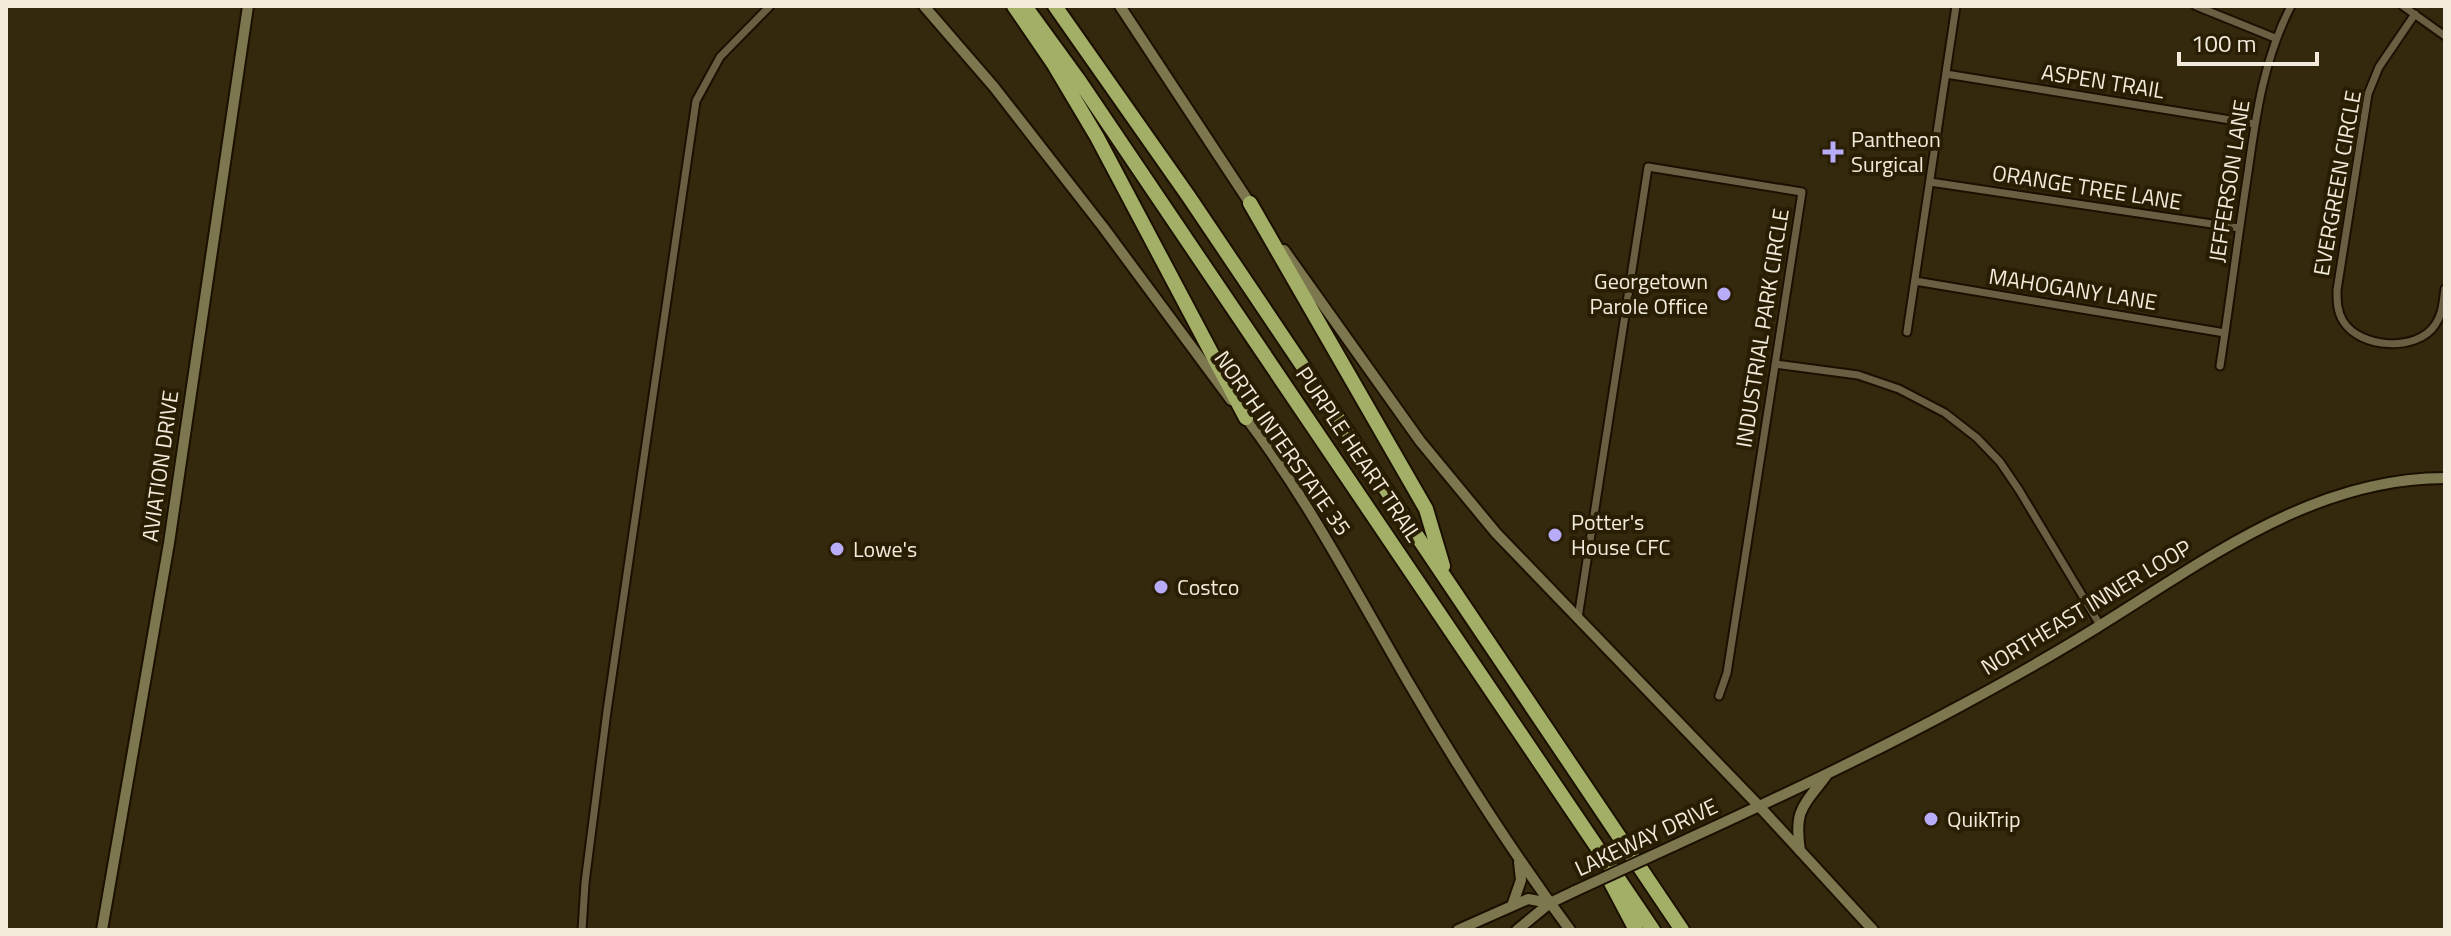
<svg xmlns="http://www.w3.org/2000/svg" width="2451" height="936" font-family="'Titillium Web',sans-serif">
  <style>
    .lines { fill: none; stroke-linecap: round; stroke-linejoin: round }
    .street-casing { stroke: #1b1000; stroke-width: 11 }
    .secondary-casing { stroke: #1b1000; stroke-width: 14 }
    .highway-casing { stroke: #1b1000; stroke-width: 18 }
    .street { stroke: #6b5f43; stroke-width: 7 }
    .secondary { stroke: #7c774e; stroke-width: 10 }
    .highway { stroke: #a3af67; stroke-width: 14 }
    .secondary-bridge-casing { stroke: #1b1000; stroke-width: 14; stroke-linecap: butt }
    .secondary-bridge { stroke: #7c774e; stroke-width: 10 }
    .poi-dot { fill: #b8abf7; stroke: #291e04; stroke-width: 3 }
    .labels { text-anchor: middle; stroke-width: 8; stroke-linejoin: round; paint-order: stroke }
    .street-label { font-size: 22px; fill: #f2ebdb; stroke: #291e04 }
    .poi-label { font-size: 22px; fill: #f2ebdb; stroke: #291e04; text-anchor: start }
  </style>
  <rect width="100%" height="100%" fill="#34280d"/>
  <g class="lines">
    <g class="street-casing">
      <path id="street" d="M 2196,6 L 2275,38
        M 2403,6 L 2445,36
        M 2415,14 L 2379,67 L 2368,94 L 2337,290 C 2337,301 2337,311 2343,321 C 2360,349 2417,352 2435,325 C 2443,314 2443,301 2445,289
        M 1946,74 L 2255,124
        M 1930,182 L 2239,228
        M 1915,281 L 2225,333
        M 1907,332 L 1956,6
        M 1775,364 L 1858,375 L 1899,389 L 1945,413 L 1977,438 L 2000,462 L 2019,490 L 2100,625
        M 2220,366 C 2230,301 2238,236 2248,172 C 2256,114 2264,58 2291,6
        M 1578,618 L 1648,167 L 1802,192 L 1727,673 L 1719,696
        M 582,930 L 585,883 L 607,711 L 696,101 L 720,57 L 770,6"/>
    </g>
    <g class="secondary-casing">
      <path id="secondary" d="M 924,6 L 994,87 L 1103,227 L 1231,400
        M 1120,6 L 1253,208
        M 1284,250 L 1420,441 L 1496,533 L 1759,806 L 1873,930
        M 1244,415 C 1308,499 1357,594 1410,685 C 1459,769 1512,852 1570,930
        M 1673,846 C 1771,801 1868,756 1962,705 C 2014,677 2065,648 2115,616 C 2217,552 2319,478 2445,478
        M 1800,851 C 1794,811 1802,807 1826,776
        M 1512,906 L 1521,880 L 1519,862
        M 102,930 L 169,543 L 248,6
        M 1458,930 L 1528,899 L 1550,903
        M 1517,930 L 1550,903 L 1575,891"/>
    </g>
    <g class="highway-casing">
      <path id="highway" d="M 1014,6 L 1053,63 L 1097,137 L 1246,418
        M 1025,6 L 1078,79 L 1653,930
        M 1055,6 L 1189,197 L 1682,930
        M 1250,203 L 1426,509 L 1443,566
        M 1608,877 L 1636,930"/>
    </g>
    <use href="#street" class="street"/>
    <use href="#secondary" class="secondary"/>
    <use href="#highway" class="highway"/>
    <g class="secondary-bridge-casing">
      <path id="secondary-bridge" d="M 1575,891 L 1673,846"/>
    </g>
    <use href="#secondary-bridge" class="secondary-bridge"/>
  </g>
  <g class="poi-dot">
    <path d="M1829 140h8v8h8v8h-8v8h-8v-8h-8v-8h8z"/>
    <circle cx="1724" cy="294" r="8"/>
    <circle cx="1555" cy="535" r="8"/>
    <circle cx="837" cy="549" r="8"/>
    <circle cx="1161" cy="587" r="8"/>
    <circle cx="1931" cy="819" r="8"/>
  </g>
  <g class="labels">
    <g class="street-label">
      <text transform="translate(2103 81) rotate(9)" y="8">ASPEN TRAIL</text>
      <text transform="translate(2229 181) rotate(-81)" y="8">JEFFERSON LANE</text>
      <text transform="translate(2337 183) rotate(-80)" y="8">EVERGREEN CIRCLE</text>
      <text transform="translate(2087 187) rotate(9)" y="8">ORANGE TREE LANE</text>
      <text transform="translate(2073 289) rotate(9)" y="8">MAHOGANY LANE</text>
      <text transform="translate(1762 328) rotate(-81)" y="8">INDUSTRIAL PARK CIRCLE</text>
      <text transform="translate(1283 443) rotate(55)" y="8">NORTH INTERSTATE 35</text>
      <text transform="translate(1359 454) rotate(56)" y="8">PURPLE HEART TRAIL</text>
      <text transform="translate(160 466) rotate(-82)" y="8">AVIATION DRIVE</text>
      <text transform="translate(2086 607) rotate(-31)" y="8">NORTHEAST INNER LOOP</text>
      <text transform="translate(1646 837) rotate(-25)" y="8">LAKEWAY DRIVE</text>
    </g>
    <g class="poi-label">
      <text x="1851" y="147">Pantheon<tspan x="1851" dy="25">Surgical</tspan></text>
      <text x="1708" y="289" text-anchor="end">Georgetown<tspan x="1708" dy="25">Parole Office</tspan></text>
      <text x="1571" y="530">Potter's<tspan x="1571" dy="25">House CFC</tspan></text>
      <text x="853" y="557">Lowe's</text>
      <text x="1177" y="595">Costco</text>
      <text x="1947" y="827">QuikTrip</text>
    </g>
  </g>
  <rect width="2451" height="936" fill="none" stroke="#f2ebdb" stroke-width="16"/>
  <path d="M2179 52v12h138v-12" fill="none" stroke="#f2ebdb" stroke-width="4"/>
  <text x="2191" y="52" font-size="24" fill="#f2ebdb" stroke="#291e04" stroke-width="6" paint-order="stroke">100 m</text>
</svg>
